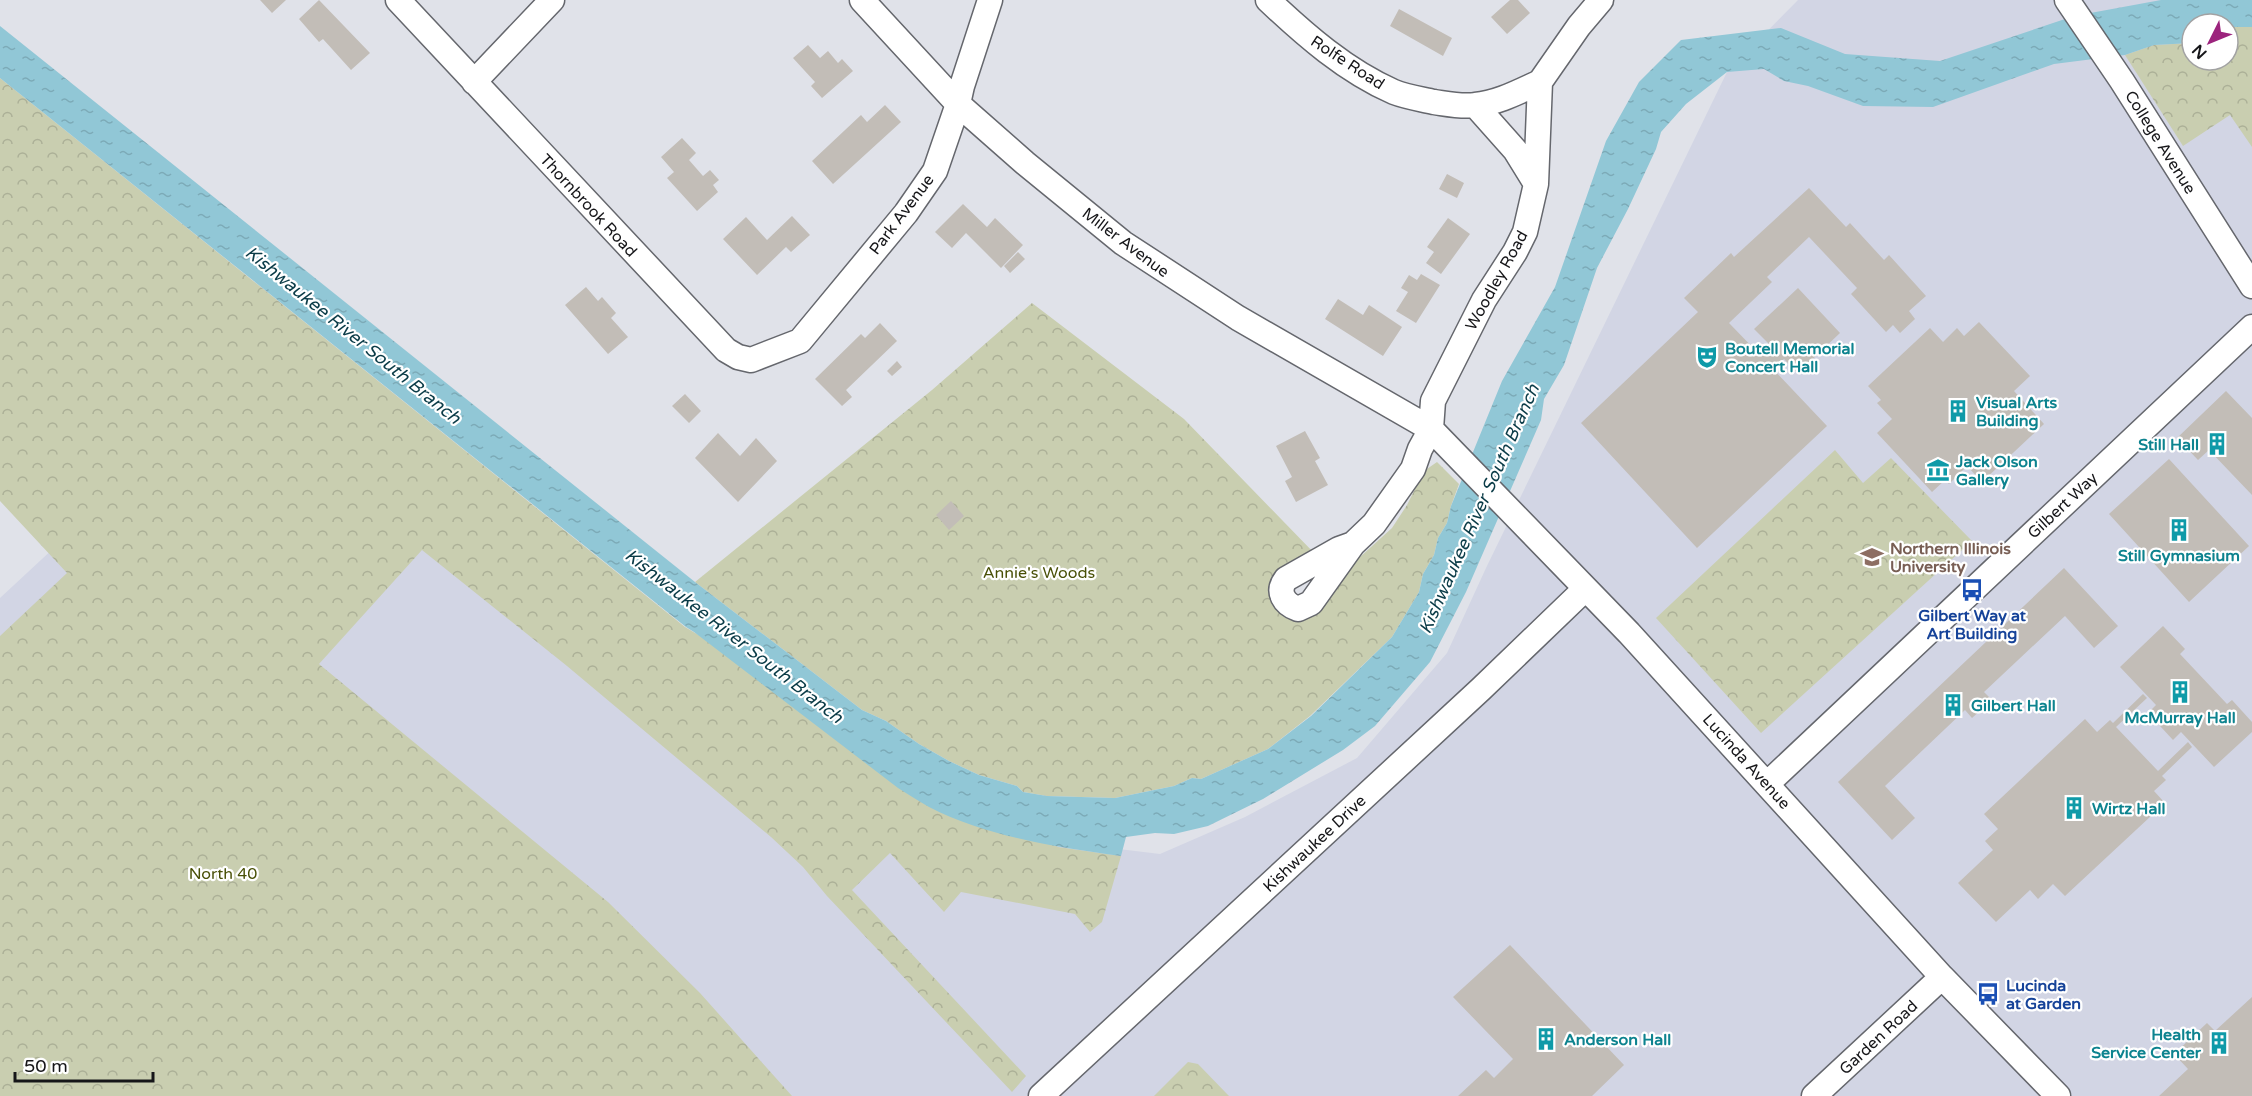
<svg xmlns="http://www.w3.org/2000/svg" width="2252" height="1096" font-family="'Varela Round',sans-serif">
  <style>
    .built { fill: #d2d5e4; fill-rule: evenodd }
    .park { fill: url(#park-crowns) }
    .water { fill: url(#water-ripples) }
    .building { fill: #c2bdb7 }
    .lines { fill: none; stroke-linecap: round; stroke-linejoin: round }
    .minor-casing { stroke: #65676d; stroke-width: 27 }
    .minor { stroke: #fff; stroke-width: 24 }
    .labels { text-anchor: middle; stroke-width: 4.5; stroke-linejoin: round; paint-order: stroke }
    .street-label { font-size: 16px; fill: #161619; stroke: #fff }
    .culture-label { font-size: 16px; font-weight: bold; fill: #0d838f; stroke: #fff; text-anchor: start }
    .education-label { font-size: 16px; font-weight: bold; fill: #785e54; stroke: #fff; text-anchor: start }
    .park-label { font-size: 16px; fill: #495007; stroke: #fff }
    .transit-label { font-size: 16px; font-weight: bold; fill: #164399; stroke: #fff }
    .water-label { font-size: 18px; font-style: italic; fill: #0b3c48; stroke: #fff }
  </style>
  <defs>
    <pattern id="park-crowns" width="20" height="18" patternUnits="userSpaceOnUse" patternTransform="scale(1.5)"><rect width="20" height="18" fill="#c9ceb0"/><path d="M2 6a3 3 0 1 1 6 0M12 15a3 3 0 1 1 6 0" fill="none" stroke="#acb097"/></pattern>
    <pattern id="water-ripples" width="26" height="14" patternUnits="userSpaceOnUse" patternTransform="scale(1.5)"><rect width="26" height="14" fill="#91c7d6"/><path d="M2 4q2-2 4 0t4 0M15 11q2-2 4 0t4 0" fill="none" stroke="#7caab7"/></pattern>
  </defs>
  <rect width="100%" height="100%" fill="#e0e2e9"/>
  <path class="built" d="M 1798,0 L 2252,0 L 2252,1096 L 0,1096 L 0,598 L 56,546 L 0,88 L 878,805 L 980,832 L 1160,854 L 1245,817 L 1357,758 L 1447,653 L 1486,568 L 1727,72 ZM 2192,24 L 2228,24 L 2228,60 L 2192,60 Z"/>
  <path class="park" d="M 2232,27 L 2252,27 L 2252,147 L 2230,115 L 2183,146 L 2125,55 L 2154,45 L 2192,43 L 2192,60 L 2228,60 L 2228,29 Z
    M 0,78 L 685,627 L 1058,847 L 1121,856 L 1102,922 L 1090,932 L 1075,914 L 961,892 L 944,912 L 890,853 L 852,890 L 1026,1076 L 1012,1092 L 827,896 L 803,867 L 771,837 L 567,666 L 422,550 L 319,664 L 608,902 L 700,993 L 792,1096 L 0,1096 L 0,636 L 67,573 L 0,501 Z
    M 1032,303 L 1184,419 L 1316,555 L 1277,605 L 1329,585 L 1392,528 L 1407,505 L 1424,471 L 1437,462 L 1459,484 L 1451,506 L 1447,523 L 1438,538 L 1434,555 L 1423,574 L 1419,592 L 1392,637 L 1310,716 L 1268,749 L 1201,779 L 1192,778 L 1174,786 L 1115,798 L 1047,796 L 1023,792 L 1017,786 L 979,775 L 949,761 L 919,744 L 886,721 L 862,710 L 695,582 L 932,390 Z
    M 1835,450 L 1863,483 L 1891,458 L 1972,541 L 1761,733 L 1656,618 Z
    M 1188,1062 L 1198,1064 L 1229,1096 L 1154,1096 Z"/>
  <path class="water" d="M 2161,0 L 2252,0 L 2252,27 L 2232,27 L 2228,29 L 2228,24 L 2192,24 L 2192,43 L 2154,45 L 2125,55 L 2054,64 L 1933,107 L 1863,106 L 1808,86 L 1784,81 L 1764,69 L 1727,72 L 1686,104 L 1661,132 L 1656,149 L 1628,209 L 1597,268 L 1564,365 L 1544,399 L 1541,420 L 1466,592 L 1430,662 L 1375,726 L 1343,750 L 1263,799 L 1208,826 L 1174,834 L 1155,833 L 1126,837 L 1121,856 C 1056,847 988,837 929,807 C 918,801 908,794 898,788 L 694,632 L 686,627 L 0,78 L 0,26 L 695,582 L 862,710 L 886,721 L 919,744 L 949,761 L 979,775 L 1017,786 L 1023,792 L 1047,796 L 1115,798 L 1174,786 L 1192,778 L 1201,779 L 1268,749 L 1311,716 L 1392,637 L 1419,592 L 1423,574 L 1434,555 L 1438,538 L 1447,523 L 1451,506 L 1502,381 L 1555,287 L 1606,141 L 1639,82 L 1681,40 L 1781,28 L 1845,54 L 1940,61 L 2074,16 Z"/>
  <path class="building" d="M 260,0 L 286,0 L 272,13 Z
    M 319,0 L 370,53 L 351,70 L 323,39 L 319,42 L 299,19 Z
    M 1510,0 L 1518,0 L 1530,13 L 1507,34 L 1491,17 Z
    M 1399,9 L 1452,38 L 1443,56 L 1390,26 Z
    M 808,45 L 820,58 L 828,51 L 838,63 L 842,59 L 853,71 L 822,98 L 811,86 L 815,82 L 793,58 Z
    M 885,105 L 901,122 L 833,184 L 812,161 L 861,115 L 867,122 Z
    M 682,138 L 696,153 L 689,160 L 703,176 L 710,170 L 719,180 L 713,185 L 718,192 L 697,211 L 667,178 L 674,172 L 661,157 Z
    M 1447,174 L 1464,183 L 1457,198 L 1439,189 Z
    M 1809,188 L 1846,227 L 1850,223 L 1884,260 L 1889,255 L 1926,296 L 1909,311 L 1915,319 L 1900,333 L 1893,325 L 1886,332 L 1851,294 L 1857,288 L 1809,237 L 1767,277 L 1772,282 L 1729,323 L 1761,356 L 1772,347 L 1754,329 L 1798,288 L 1840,333 L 1798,373 L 1784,359 L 1773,369 L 1827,426 L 1697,548 L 1581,423 L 1698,312 L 1684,298 L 1731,253 L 1734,257 Z
    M 963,204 L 987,227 L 995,218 L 1023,245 L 1001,268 L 966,233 L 952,248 L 935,232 Z
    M 792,216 L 810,235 L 791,252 L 786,247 L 757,275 L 723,239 L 746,217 L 767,240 Z
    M 1448,218 L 1470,234 L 1441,274 L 1426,263 L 1434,252 L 1427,247 Z
    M 1018,252 L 1025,259 L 1010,273 L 1004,266 Z
    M 1421,274 L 1440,285 L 1416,323 L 1396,311 L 1408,292 L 1401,288 L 1409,275 L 1417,280 Z
    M 586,287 L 598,301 L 602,297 L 616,313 L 611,318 L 628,337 L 608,354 L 565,305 Z
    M 1338,299 L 1363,315 L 1369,305 L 1402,327 L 1383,356 L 1325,319 Z
    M 1979,322 L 2030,376 L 2014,391 L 2044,424 L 1982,482 L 1967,466 L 1949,484 L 1945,480 L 1932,492 L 1877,433 L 1892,419 L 1877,403 L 1881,400 L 1868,386 L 1930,328 L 1943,342 L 1957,328 L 1964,336 Z
    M 880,323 L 897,341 L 846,390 L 852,397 L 842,406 L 815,379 L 861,334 L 865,338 Z
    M 897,361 L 902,367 L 892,376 L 887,371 Z
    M 2226,391 L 2252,418 L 2252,495 L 2209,450 L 2198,460 L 2177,438 Z
    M 685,394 L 701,411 L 689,423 L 672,406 Z
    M 1305,431 L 1320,458 L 1315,461 L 1328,485 L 1296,502 L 1285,481 L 1292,477 L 1276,446 Z
    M 718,433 L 740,456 L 756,438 L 777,461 L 738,502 L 695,458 Z
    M 2169,459 L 2249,546 L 2189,602 L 2109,514 Z
    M 951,501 L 964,516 L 949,530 L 936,515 Z
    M 2064,568 L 2118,626 L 2094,648 L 2065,616 L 1984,692 L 1992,700 L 1972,718 L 1965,710 L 1885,786 L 1915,818 L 1892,840 L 1838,782 Z
    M 2163,626 L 2185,649 L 2180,654 L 2227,704 L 2232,700 L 2252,722 L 2252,732 L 2214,767 L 2181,732 L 2173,740 L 2148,713 L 2156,705 L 2120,667 Z
    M 2143,694 L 2147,698 L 2116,727 L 2158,771 L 2188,742 L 2192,747 L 2162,776 L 2166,780 L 2154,791 L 2165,803 L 2065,896 L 2053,884 L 2038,899 L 2030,890 L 1996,922 L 1958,883 L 1993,850 L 1985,841 L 1998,829 L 1984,814 L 2085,719 L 2097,732 L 2110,720 L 2113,723 Z
    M 1510,945 L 1624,1065 L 1592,1096 L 1458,1096 L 1486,1070 L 1494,1078 L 1513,1059 L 1453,997 Z
    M 2252,997 L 2252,1096 L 2159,1096 L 2188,1069 L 2174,1054 L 2207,1023 L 2215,1031 Z"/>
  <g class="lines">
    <g class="minor-casing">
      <path id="minor" d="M 398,0 L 726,350 L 738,357 L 751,360 L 800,341 L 906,213 L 935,171 L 958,104 L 962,86 L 990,0
        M 862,0 L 958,104 L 1025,163 L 1123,243 L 1238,318 L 1431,429 L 1629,633 L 1942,977 L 2058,1096
        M 1268,0 C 1305,35 1346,71 1394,92 C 1407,97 1421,99 1434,102 C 1448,104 1462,107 1475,105 C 1498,103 1520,91 1540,82
        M 2067,0 L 2122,81 L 2252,286
        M 474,82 L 552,0
        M 1475,105 L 1515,150 L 1536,184
        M 1353,544 L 1339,549 L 1286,579 C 1276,592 1284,604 1298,609 L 1311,603 L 1353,544 L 1374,524 L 1413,469 L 1420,449 L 1431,429 L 1433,401 L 1484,300 L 1515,252 L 1525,232 L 1536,184 L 1540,82 L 1579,26 L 1601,0
        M 1767,784 L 2252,327
        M 1041,1096 L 1481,689 L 1585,589
        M 1814,1096 L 1942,977"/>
    </g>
    <use href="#minor" class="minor"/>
  </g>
  <defs>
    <g id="theatre-bare" transform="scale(1.8)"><path d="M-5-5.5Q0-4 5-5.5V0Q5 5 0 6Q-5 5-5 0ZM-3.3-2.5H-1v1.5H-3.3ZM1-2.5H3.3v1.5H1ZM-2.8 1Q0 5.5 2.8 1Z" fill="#0f9aa8" stroke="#fff" stroke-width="2.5" paint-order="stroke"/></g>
    <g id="building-bare" transform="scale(1.8)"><path d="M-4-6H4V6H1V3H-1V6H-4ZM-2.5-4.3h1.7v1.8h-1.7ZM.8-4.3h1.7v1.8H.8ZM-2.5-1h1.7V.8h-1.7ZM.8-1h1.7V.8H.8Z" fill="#0f9aa8" stroke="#fff" stroke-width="2.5" paint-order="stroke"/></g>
    <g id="museum-bare" transform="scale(1.8)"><path d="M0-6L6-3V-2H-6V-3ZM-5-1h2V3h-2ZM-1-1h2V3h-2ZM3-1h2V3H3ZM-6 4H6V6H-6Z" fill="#0f9aa8" stroke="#fff" stroke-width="2.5" paint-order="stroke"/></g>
    <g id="university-bare" transform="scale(1.8)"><path d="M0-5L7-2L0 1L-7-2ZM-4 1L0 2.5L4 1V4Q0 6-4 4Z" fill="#8d6e63" stroke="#fff" stroke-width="2.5" paint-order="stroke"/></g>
    <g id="bus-bare" transform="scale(1.8)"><path d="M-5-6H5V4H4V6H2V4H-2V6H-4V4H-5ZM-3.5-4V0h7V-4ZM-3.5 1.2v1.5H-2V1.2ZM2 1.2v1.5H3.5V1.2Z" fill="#1a4fb4" stroke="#fff" stroke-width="2.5" paint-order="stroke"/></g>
  </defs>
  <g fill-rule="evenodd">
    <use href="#theatre-bare" x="1707" y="357"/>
    <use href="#building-bare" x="1958" y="411"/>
    <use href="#building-bare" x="2217" y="444"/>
    <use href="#museum-bare" x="1938" y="470"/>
    <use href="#building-bare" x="2179" y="530"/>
    <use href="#university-bare" x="1872" y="557"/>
    <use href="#bus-bare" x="1972" y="590"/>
    <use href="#building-bare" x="2180" y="692"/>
    <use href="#building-bare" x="1953" y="705"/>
    <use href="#building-bare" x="2074" y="808"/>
    <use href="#bus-bare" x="1988" y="994"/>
    <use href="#building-bare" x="1546" y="1039"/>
    <use href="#building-bare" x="2219" y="1043"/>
  </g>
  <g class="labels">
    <g class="street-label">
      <text transform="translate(1348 62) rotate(33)" y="6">Rolfe Road</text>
      <text transform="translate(2161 142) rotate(58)" y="6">College Avenue</text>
      <text transform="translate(589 205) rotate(47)" y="6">Thornbrook Road</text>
      <text transform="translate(901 214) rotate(-53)" y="6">Park Avenue</text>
      <text transform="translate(1126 242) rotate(37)" y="6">Miller Avenue</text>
      <text transform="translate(1496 280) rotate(-61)" y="6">Woodley Road</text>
      <text transform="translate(2062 505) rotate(-43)" y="6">Gilbert Way</text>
      <text transform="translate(1747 761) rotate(48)" y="6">Lucinda Avenue</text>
      <text transform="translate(1314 843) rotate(-43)" y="6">Kishwaukee Drive</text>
      <text transform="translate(1878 1037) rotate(-43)" y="6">Garden Road</text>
    </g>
    <g class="culture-label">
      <text x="1725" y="354">Boutell Memorial<tspan x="1725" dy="18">Concert Hall</tspan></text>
      <text x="1976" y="408">Visual Arts<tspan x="1976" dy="18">Building</tspan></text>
      <text x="2199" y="450" text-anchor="end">Still Hall</text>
      <text x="1956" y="467">Jack Olson<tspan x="1956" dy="18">Gallery</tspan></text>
      <text x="2179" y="561" text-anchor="middle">Still Gymnasium</text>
      <text x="1971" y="711">Gilbert Hall</text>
      <text x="2180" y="723" text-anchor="middle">McMurray Hall</text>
      <text x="2092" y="814">Wirtz Hall</text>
      <text x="2201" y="1040" text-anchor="end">Health<tspan x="2201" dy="18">Service Center</tspan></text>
      <text x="1564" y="1045">Anderson Hall</text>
    </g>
    <g class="education-label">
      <text x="1890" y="554">Northern Illinois<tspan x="1890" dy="18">University</tspan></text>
    </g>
    <g class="park-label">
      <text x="1039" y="578">Annie's Woods</text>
      <text x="223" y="879">North 40</text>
    </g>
    <g class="transit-label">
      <text x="1972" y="621">Gilbert Way at<tspan x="1972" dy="18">Art Building</tspan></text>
      <text x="2006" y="991" text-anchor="start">Lucinda<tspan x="2006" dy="18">at Garden</tspan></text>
    </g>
    <g class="water-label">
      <text transform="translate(353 335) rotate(39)" y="6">Kishwaukee River South Branch</text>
      <text transform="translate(1479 509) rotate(-66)" y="6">Kishwaukee River South Branch</text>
      <text transform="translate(734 636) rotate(38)" y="6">Kishwaukee River South Branch</text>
    </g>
  </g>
  <g transform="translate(2210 42) rotate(227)"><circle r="28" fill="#ffffff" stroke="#a2a2a3" stroke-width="1.5"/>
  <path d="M0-4.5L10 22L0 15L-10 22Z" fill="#9c247d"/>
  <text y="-9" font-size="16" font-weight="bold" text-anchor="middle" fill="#161619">N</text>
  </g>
  <path d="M15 1072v9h138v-9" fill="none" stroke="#161619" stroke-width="3"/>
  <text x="24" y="1072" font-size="18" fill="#161619" stroke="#ffffff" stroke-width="4.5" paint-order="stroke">50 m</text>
</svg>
